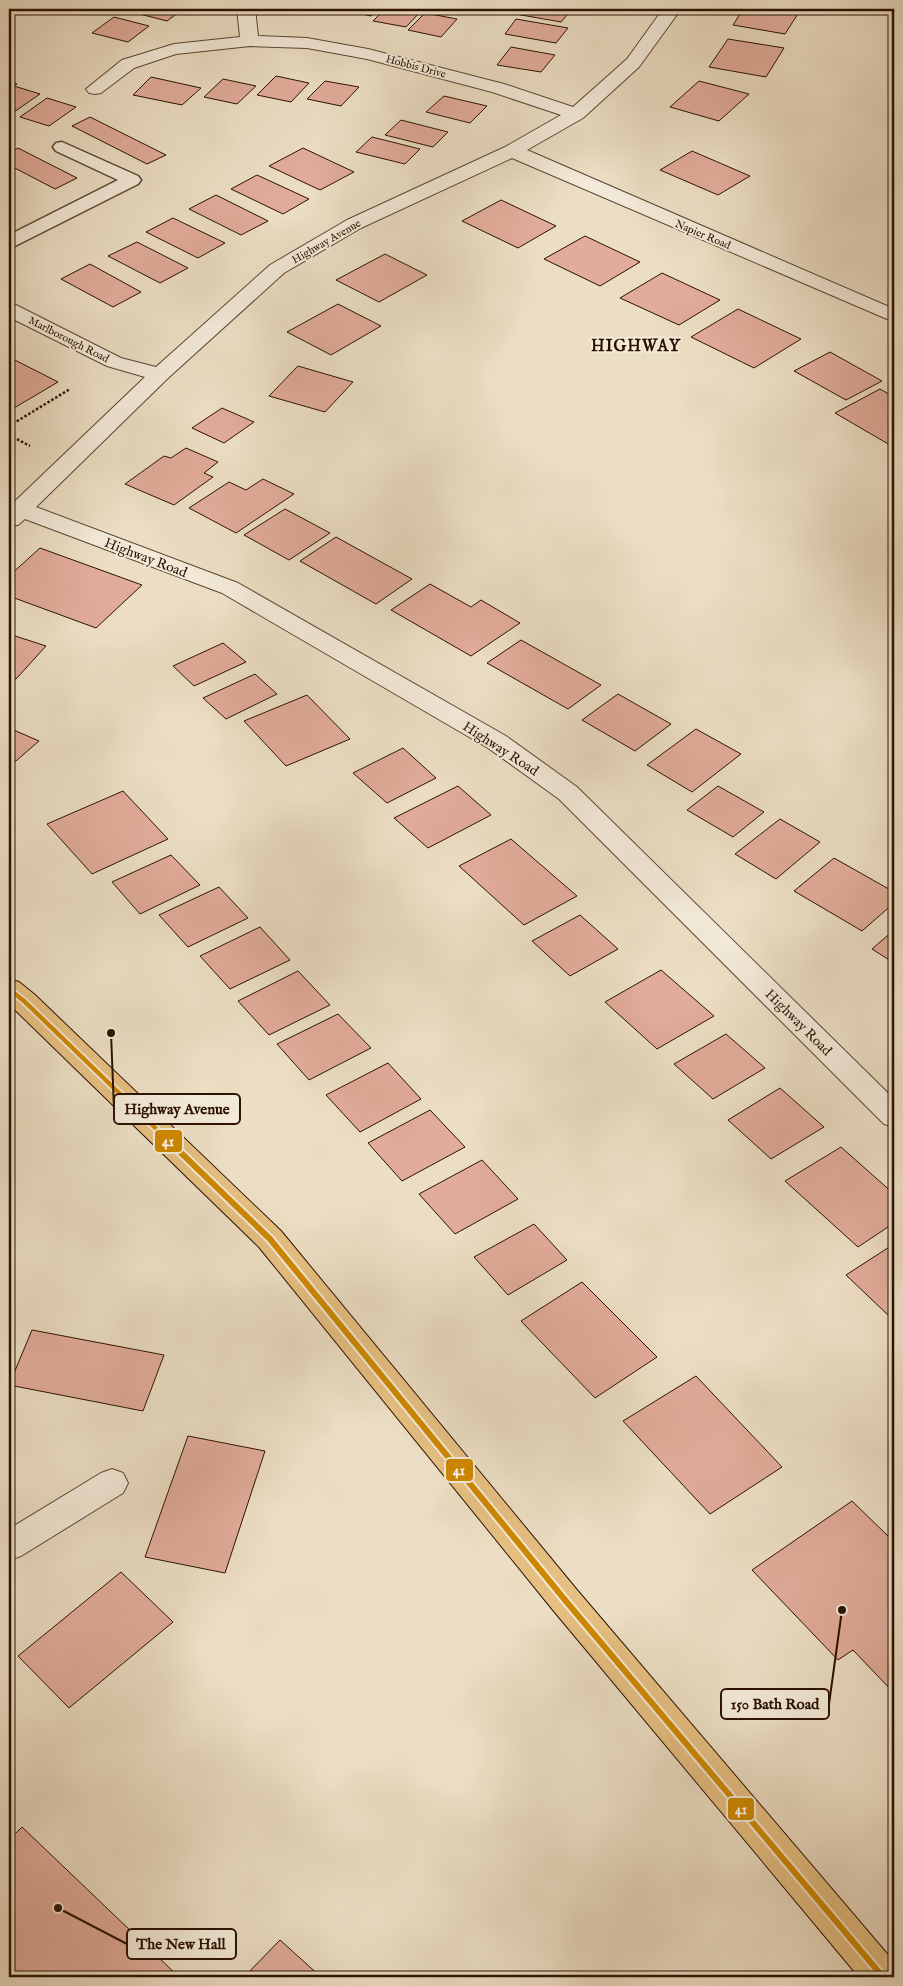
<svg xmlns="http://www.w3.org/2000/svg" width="903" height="1986" font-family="'IM FELL English',serif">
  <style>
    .building { fill: #e1ac9a; stroke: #2b1200 }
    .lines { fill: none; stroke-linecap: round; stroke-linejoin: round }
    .service-casing { stroke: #5b4531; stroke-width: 3 }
    .minor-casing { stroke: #5b4531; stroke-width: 2 }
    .primary-casing { stroke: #2b1200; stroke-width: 2 }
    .path { stroke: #2b1200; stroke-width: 2.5; stroke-dasharray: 2.5 2; stroke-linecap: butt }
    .service { fill: #f3ead9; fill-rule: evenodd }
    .minor { fill: #f3ead9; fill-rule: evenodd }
    .primary { fill: #e6bf82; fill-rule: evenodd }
    .bus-1-far1-casing { stroke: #f3ead9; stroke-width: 8 }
    .bus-1-casing { stroke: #f3ead9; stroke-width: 10 }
    .bus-1-far1 { stroke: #ce8800; stroke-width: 4.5 }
    .bus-1 { stroke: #ce8800; stroke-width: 6 }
    .labels { text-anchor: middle; stroke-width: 4; stroke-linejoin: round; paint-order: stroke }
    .far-street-label { font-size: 11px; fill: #2b1200; stroke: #f3ead9 }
    .street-label { font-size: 14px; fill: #2b1200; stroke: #f3ead9 }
    .far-district-label { font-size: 16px; font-weight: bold; letter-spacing: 1px; fill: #2b1200; stroke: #f3ead9 }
    .leader { fill: none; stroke: #2b1200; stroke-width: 2 }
    .callout-dot { fill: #2b1200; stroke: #f3ead9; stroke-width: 2 }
    .callout { fill: #f3ead9; stroke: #2b1200; stroke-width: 2 }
    .callout-label { font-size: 15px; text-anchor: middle; font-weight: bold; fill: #2b1200 }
    .line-badge { stroke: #f3ead9; stroke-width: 2 }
    .badge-label { font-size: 14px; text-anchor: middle; font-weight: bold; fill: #fff }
  </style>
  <rect width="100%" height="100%" fill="#ecdec4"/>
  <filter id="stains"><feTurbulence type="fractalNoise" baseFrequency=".004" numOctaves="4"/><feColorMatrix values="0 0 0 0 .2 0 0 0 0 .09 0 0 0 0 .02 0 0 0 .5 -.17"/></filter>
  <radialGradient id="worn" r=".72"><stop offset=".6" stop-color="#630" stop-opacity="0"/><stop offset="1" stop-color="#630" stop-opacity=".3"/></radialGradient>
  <path class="building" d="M 136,9 L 183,9 L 167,21 L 132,12 Z
    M 339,9 L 378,9 L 371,16 Z
    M 385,9 L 416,9 L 422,10 L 406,27 L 373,21 Z
    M 514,9 L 572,9 L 561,22 L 510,13 Z
    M 743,9 L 801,9 L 785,34 L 733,25 Z
    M 425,13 L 457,19 L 441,37 L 408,30 Z
    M 114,17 L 149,26 L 128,42 L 92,33 Z
    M 516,19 L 568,28 L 556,43 L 505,34 Z
    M 728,39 L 784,48 L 766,77 L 709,67 Z
    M 511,47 L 555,55 L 541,72 L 497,65 Z
    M 276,76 L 309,83 L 291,102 L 257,95 Z
    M 151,77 L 201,88 L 182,105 L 133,95 Z
    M 223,79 L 256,86 L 237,104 L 204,97 Z
    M 9,81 L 17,84 L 14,86 L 40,94 L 11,114 L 9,113 Z
    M 325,81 L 359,87 L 341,106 L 307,99 Z
    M 699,81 L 749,94 L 719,121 L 670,107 Z
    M 444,96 L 487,106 L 470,123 L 426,112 Z
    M 47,98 L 76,107 L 49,126 L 20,117 Z
    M 90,117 L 166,155 L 147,164 L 72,126 Z
    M 401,120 L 448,132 L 433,147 L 385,135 Z
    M 372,137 L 420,149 L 405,164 L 356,152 Z
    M 18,148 L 77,178 L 55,189 L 9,165 L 9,153 Z
    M 303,148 L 354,172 L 320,190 L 269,166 Z
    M 692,151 L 750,176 L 718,195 L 660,170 Z
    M 257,175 L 309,199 L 283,214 L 231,189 Z
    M 216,195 L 268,221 L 241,235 L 189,209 Z
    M 501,200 L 556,226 L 518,248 L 462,221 Z
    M 173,218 L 225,243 L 198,258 L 146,232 Z
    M 585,236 L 640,262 L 600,286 L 544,259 Z
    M 137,242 L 188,268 L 160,283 L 108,256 Z
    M 385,254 L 427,275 L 379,302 L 336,280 Z
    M 90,264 L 141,292 L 113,307 L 61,279 Z
    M 662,273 L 720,300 L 679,325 L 620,298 Z
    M 338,304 L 381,326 L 331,355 L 287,332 Z
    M 738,309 L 801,339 L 754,368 L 691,337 Z
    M 830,352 L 882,381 L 846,400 L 794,371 Z
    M 9,357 L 58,382 L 9,411 Z
    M 298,366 L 353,382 L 325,412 L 269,396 Z
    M 880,389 L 894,397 L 894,443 L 890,445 L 835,413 Z
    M 222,408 L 254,422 L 224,443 L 192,428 Z
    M 186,448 L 218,462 L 204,473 L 213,477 L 174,505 L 125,484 L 164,456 L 171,458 Z
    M 263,479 L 294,494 L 236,533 L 189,508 L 229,482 L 246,490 Z
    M 285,509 L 330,533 L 289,560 L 244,535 Z
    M 336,537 L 412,579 L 376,604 L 300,561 Z
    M 40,548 L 142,585 L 96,628 L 9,596 L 9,576 Z
    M 430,584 L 471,607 L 481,600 L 520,623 L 471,656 L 391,610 Z
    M 9,634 L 46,646 L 16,679 L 9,677 Z
    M 521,640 L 601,685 L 568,709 L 487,663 Z
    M 223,643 L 246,662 L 194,686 L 173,666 Z
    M 255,674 L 277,694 L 226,719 L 203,698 Z
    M 618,694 L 671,724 L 635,751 L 582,720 Z
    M 307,695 L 350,739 L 286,766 L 244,721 Z
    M 9,728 L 39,741 L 9,767 Z
    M 696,729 L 741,754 L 692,792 L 647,765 Z
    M 403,748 L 436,778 L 387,803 L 353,773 Z
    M 458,786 L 491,815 L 428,848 L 394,818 Z
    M 718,786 L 764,812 L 733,837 L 687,810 Z
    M 123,791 L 168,839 L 92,874 L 47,824 Z
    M 780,819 L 820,842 L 776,879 L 735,854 Z
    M 511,839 L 577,896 L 524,925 L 459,866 Z
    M 171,855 L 200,885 L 140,914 L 112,882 Z
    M 834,858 L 894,892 L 894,903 L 862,931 L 794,891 Z
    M 219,887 L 248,918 L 188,947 L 159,915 Z
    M 580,915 L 618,949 L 570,976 L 532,941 Z
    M 260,927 L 290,960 L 230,989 L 200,956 Z
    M 894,930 L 894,963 L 872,949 Z
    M 661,970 L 714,1016 L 657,1049 L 605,1002 Z
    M 298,971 L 330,1005 L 269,1035 L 238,1001 Z
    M 338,1014 L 371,1048 L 309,1080 L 277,1044 Z
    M 726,1034 L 765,1068 L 713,1099 L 674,1064 Z
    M 388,1063 L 421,1099 L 360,1132 L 326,1095 Z
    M 780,1088 L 824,1127 L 771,1159 L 728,1120 Z
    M 430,1110 L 465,1147 L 402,1181 L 368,1143 Z
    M 841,1147 L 894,1194 L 894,1223 L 858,1247 L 785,1181 Z
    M 482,1160 L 518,1199 L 455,1234 L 419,1194 Z
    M 534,1224 L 567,1260 L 508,1295 L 474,1257 Z
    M 894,1244 L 894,1312 L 889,1316 L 846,1275 Z
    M 582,1282 L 657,1357 L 595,1398 L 521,1321 Z
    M 32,1330 L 164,1355 L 143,1411 L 9,1385 Z
    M 696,1376 L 782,1467 L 710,1514 L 623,1421 Z
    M 188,1436 L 265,1451 L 225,1573 L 145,1557 Z
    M 852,1501 L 888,1536 L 894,1531 L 894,1693 L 853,1650 L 838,1660 L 752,1570 Z
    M 121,1572 L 173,1622 L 69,1708 L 18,1656 Z
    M 22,1827 L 179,1977 L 9,1977 L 9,1840 Z
    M 280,1940 L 321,1977 L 244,1977 Z"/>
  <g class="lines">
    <g class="service-casing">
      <path id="service" d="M 62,142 L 138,176 L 141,180 L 138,184 L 15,246 L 9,247 L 9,235 L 118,180 L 56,151 L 53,147 L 56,143 Z"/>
    </g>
    <g class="minor-casing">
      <path id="minor" d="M 237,9 L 255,9 L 258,36 L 307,38 L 368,49 L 504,84 L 573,107 L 627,59 L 663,9 L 681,9 L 639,67 L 583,118 L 527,150 L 894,309 L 894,322 L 512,158 L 361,228 L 284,273 L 167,379 L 36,507 L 238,583 L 506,736 L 577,787 L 894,1099 L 894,1127 L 884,1124 L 559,799 L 488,748 L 222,593 L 25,519 L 18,525 L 9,526 L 9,509 L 12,504 L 145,377 L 107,366 L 9,317 L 9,303 L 16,305 L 121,358 L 156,367 L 270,265 L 347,220 L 505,147 L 561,115 L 492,92 L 367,59 L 307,48 L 250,46 L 176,54 L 134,68 L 101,93 L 95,94 L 89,93 L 86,89 L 122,60 L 174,44 L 240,37 Z
        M 112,1469 L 123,1473 L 128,1483 L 123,1493 L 21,1556 L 9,1560 L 9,1529 L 101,1473 Z"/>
    </g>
    <g class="primary-casing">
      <path id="primary" d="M 9,979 L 19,982 L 34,994 L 281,1231 L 577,1590 L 894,1962 L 894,1977 L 859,1977 L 553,1610 L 259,1247 L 9,1004 Z"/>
    </g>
    <path class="path" d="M 9,426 L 70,389
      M 9,435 L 30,446"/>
    <use href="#service" class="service"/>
    <use href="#minor" class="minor"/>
    <use href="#primary" class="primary"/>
    <g class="bus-1-far1-casing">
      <path id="bus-1-far1" d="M 9,989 L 24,1001 L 177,1149"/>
    </g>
    <g class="bus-1-casing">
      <path id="bus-1" d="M 176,1148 L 270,1239 L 565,1600 L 883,1977"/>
    </g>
    <use href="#bus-1-far1" class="bus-1-far1"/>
    <use href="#bus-1" class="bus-1"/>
  </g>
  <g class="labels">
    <g class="far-street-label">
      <text transform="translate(416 66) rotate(15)" y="4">Hobbis Drive</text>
      <text transform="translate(703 234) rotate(23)" y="4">Napier Road</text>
      <text transform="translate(326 241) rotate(-30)" y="4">Highway Avenue</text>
      <text transform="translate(69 339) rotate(27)" y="4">Marlborough Road</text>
    </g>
    <g class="street-label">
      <text transform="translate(146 557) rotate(21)" y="5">Highway Road</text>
      <text transform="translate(501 748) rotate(33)" y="5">Highway Road</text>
      <text transform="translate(799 1022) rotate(45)" y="5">Highway Road</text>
    </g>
    <g class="far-district-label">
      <text x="636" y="351">HIGHWAY</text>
    </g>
  </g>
  <path class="leader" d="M111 1033L114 1109M842 1610L829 1704M58 1908L127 1944"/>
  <g class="callout-dot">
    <circle cx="111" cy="1033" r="5"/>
    <circle cx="842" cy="1610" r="5"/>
    <circle cx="58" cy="1908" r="5"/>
  </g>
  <g class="callout">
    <rect x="114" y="1094" width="126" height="30" rx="5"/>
    <rect x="721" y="1689" width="108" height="30" rx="5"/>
    <rect x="127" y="1929" width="109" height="30" rx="5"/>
  </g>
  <g class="callout-label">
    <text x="177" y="1114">Highway Avenue</text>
    <text x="775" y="1709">150 Bath Road</text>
    <text x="181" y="1949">The New Hall</text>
  </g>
  <g class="line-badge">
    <rect x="154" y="1129" width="29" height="24" rx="5" fill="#ce8800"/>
    <rect x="445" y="1458" width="29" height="24" rx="5" fill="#ce8800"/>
    <rect x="727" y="1797" width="28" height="24" rx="5" fill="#ce8800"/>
  </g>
  <g class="badge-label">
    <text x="168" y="1146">41</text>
    <text x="459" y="1475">41</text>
    <text x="741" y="1814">41</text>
  </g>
  <rect width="903" height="1986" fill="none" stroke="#ecdec4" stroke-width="30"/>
  <rect x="10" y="10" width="883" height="1966" fill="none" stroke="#2b1200" stroke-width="2.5"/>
  <rect x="15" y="15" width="873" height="1956" fill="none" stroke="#2b1200"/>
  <rect width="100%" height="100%" filter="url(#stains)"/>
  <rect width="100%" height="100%" fill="url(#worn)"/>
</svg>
